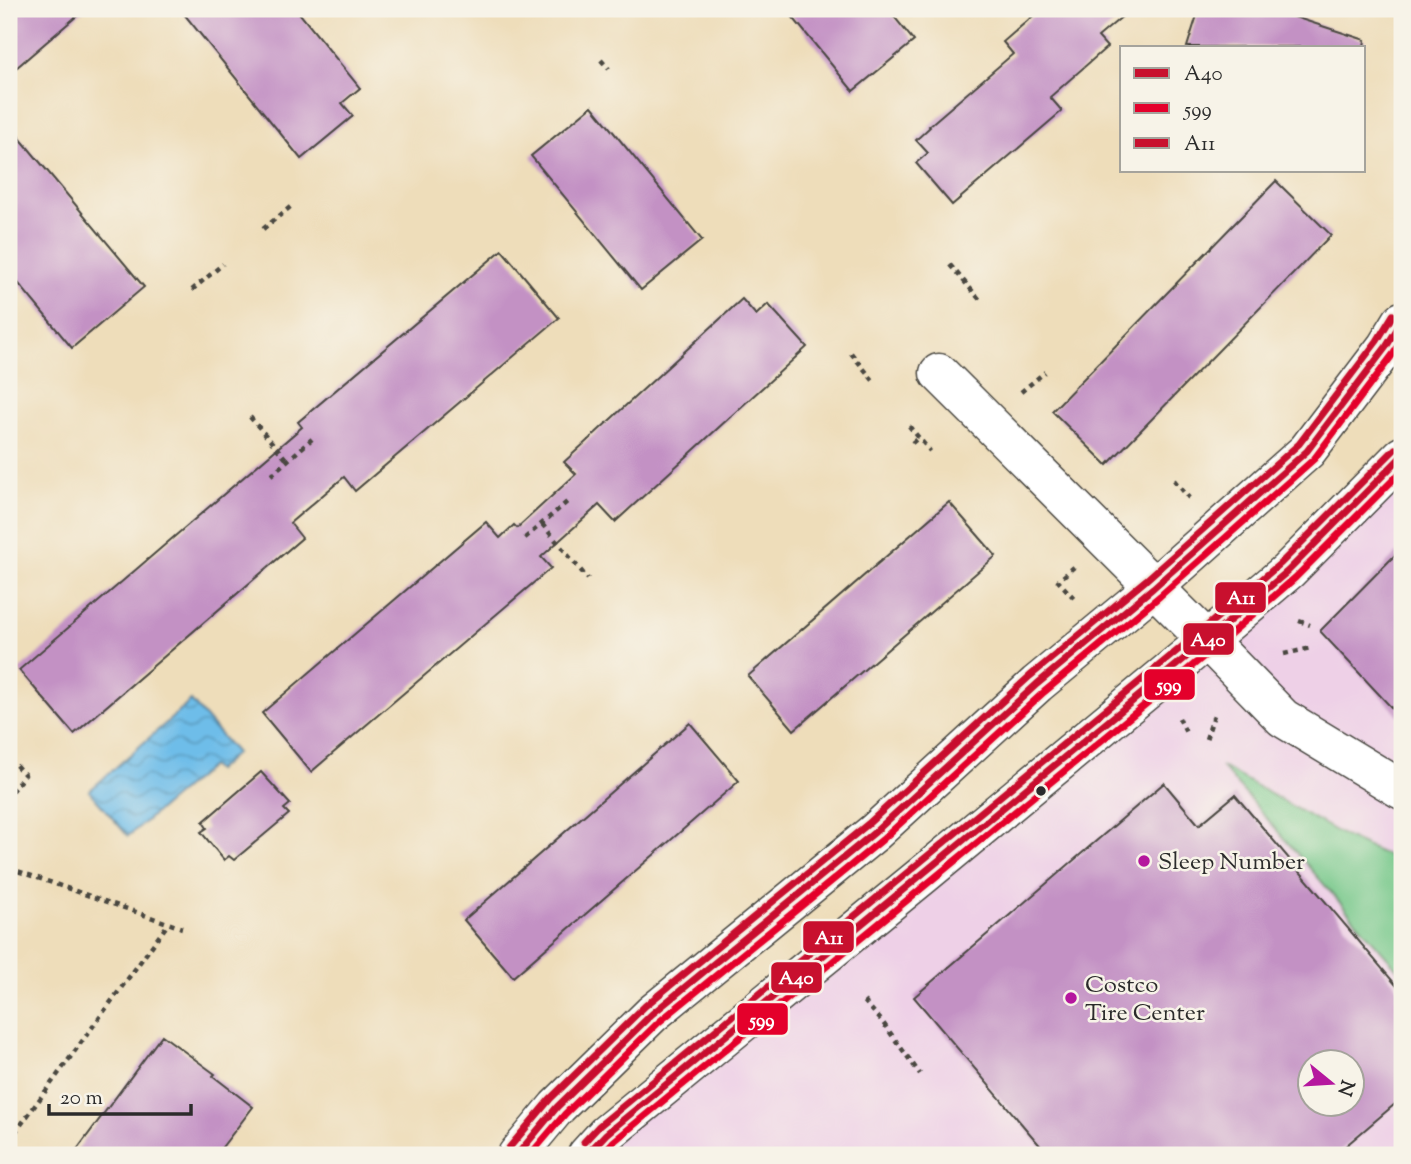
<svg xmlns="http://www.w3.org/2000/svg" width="1411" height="1164" font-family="'Sorts Mill Goudy',serif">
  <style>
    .built { fill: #eed0e7; fill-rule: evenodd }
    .green { fill: #76c88a; stroke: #507a5a; stroke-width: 2 }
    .water { fill: url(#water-waves); stroke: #4c748a; stroke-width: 2 }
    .building { fill: #c391c4; fill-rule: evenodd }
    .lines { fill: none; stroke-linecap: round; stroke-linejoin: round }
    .minor-casing { stroke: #484640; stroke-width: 41 }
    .major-casing { stroke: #484640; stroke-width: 41 }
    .path { stroke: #484640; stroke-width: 4.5; stroke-dasharray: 5 5; stroke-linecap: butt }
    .minor { stroke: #fff; stroke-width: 38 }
    .major { stroke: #fff; stroke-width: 38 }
    .bus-1-casing { stroke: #f7f3e8; stroke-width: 12 }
    .bus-2-casing { stroke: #f7f3e8; stroke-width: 12 }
    .bus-3-casing { stroke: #f7f3e8; stroke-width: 12 }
    .bus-1 { stroke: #c8102e; stroke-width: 7 }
    .bus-2 { stroke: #e4002b; stroke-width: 7 }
    .bus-3 { stroke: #c8102e; stroke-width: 7 }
    .bus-dot { fill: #2b2b2b; stroke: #f7f3e8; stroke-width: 2.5 }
    .poi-dot { fill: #b5179e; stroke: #f7f3e8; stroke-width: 2.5 }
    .labels { text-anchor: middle; stroke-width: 5; stroke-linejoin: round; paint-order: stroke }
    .poi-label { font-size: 24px; fill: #2b2b2b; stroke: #f7f3e8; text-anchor: start }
    .line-badge { stroke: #f7f3e8; stroke-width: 2.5 }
    .badge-label { font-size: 19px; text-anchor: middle; font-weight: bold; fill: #fff }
  </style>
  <defs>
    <pattern id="water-waves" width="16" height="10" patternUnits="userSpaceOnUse" patternTransform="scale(1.75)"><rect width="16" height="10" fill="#6ebde9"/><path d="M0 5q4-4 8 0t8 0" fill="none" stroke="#5b9abd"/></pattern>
  </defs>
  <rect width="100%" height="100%" fill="#f7f3e8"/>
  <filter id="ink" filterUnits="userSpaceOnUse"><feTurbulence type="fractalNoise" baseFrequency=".0143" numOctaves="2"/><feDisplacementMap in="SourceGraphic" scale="14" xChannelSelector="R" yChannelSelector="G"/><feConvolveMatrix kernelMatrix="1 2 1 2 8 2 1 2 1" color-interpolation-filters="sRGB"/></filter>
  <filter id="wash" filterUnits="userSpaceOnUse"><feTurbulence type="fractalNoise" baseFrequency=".00686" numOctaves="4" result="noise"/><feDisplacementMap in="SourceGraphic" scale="28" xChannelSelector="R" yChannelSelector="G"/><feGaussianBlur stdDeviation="1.57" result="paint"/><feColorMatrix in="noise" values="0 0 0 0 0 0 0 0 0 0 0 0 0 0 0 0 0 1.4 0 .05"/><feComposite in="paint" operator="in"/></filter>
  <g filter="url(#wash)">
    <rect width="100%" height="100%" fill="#eeddba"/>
    <path class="built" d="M 1402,456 L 1402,1155 L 595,1155 ZM 1310,1062 L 1352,1062 L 1352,1104 L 1310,1104 Z"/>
    <path class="green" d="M 1221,766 L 1348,838 L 1402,862 L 1402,974 Z"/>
    <path class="water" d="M 191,701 L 236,753 L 216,771 L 211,766 L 128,836 L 89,791 Z"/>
    <g id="blocks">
      <path class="building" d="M 9,9 L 85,9 L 9,74 Z
        M 180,9 L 296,9 L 360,88 L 342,103 L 353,116 L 301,159 Z
        M 786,9 L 888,9 L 914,41 L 853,91 Z
        M 1041,9 L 1131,9 L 1098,37 L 1107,47 L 1050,97 L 1062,111 L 952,205 L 916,163 L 928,153 L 916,140 L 930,127 L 929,126 L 1013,54 L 1003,42 Z
        M 1199,9 L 1270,9 L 1365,40 L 1364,47 L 1187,47 Z
        M 592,106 L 702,240 L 641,290 L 531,156 Z
        M 9,125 L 144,287 L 72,348 L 9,272 Z
        M 1276,181 L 1331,235 L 1107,465 L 1052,411 Z
        M 502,250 L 559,318 L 355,491 L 344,477 L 290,523 L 302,538 L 74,734 L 19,670 L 302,427 L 298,422 Z
        M 742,299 L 756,315 L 768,304 L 807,347 L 615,522 L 599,505 L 541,557 L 551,568 L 311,772 L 262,713 L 486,522 L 500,538 L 514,525 L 517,528 L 576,474 L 564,462 Z
        M 949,502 L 996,556 L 794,730 L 748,676 Z
        M 1402,548 L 1402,719 L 1320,631 Z
        M 690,723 L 739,781 L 513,977 L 464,920 Z
        M 261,772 L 290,804 L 284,809 L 289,814 L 234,860 L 229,856 L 224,860 L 201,832 L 207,828 L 203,822 Z
        M 1164,783 L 1199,825 L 1235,795 L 1402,992 L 1402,1098 L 1335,1155 L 1048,1155 L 914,997 ZM 1310,1062 L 1352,1062 L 1352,1104 L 1310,1104 Z
        M 162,1035 L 215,1074 L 213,1076 L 253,1107 L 216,1155 L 73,1155 Z"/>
    </g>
  </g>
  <g filter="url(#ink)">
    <use href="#blocks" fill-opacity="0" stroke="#484640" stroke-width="2"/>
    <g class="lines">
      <g class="minor-casing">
        <path id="minor" d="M 939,373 L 1207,640 L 1283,718 L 1402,790"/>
      </g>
      <g class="major-casing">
        <path id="major" d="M 517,1155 L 557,1107 L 652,1014 L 875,832 L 1037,684 L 1153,588 L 1307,451 L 1386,347 L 1402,321
          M 587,1155 L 606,1134 L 923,875 L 1207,640 L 1288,571 L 1402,456"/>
      </g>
      <path class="path" d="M 601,60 L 609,69
        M 263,229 L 294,204
        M 950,265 L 981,301
        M 192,290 L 223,264
        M 851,353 L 876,384
        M 1021,392 L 1045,372
        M 250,417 L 287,460
        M 909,426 L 930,451
        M 912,443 L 919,437
        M 271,475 L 312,439
        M 1174,480 L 1189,498
        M 542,524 L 588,579
        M 525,538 L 567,502
        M 1074,598 L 1058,581 L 1074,567
        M 1299,621 L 1310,625
        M 1284,654 L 1311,648
        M 1179,718 L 1187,735
        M 1206,739 L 1215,712
        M 9,758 L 25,775 L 9,794
        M 9,868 L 182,928
        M 864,1001 L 881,1020 L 920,1074
        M 9,1141 L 168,924"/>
      <use href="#minor" class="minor"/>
      <use href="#major" class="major"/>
      <g class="bus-1-casing">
        <path id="bus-1" d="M 592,1149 L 606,1134 L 1207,640 L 1288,571 L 1402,456
          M 517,1155 L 557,1107 L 652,1014 L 875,832 L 1037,684 L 1153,588 L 1307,451 L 1386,347 L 1402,321"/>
      </g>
      <g class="bus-2-casing">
        <path id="bus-2" d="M 530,1155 L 565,1114 L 659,1022 L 882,840 L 1044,692 L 1160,596 L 1314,459 L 1394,353 L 1402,341
          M 601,1155 L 613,1142 L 1214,648 L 1295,578 L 1402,471"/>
      </g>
      <g class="bus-3-casing">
        <path id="bus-3" d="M 584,1142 L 599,1126 L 1200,632 L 1281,563 L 1395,449
          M 509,1148 L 550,1099 L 645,1006 L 868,824 L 1030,676 L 1146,580 L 1299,444 L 1377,341 L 1393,315"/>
      </g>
      <use href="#bus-1" class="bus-1"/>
      <use href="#bus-2" class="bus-2"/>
      <use href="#bus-3" class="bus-3"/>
    </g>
  </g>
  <circle class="bus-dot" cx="1041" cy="791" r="6"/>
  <g class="poi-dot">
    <circle cx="1144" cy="861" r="7"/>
    <circle cx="1071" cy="998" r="7"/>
  </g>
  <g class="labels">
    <g class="poi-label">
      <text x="1158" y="869">Sleep Number</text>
      <text x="1085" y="992">Costco<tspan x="1085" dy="28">Tire Center</tspan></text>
    </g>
  </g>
  <g class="line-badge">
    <rect x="1214" y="581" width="53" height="33" rx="7" fill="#c8102e"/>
    <rect x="1182" y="622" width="53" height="34" rx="7" fill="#c8102e"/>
    <rect x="1143" y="668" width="53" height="33" rx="7" fill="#e4002b"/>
    <rect x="802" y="920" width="53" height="34" rx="7" fill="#c8102e"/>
    <rect x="770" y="961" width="53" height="33" rx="7" fill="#c8102e"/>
    <rect x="736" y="1002" width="53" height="34" rx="7" fill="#e4002b"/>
  </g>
  <g class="badge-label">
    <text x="1241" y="604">A11</text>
    <text x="1208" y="646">A40</text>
    <text x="1169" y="691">599</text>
    <text x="829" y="944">A11</text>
    <text x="796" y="984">A40</text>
    <text x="762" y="1026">599</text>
  </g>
  <rect width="1411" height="1164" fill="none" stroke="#f7f3e8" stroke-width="35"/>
  <rect x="1120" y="46" width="245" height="126" fill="#f7f3e8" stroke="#a5a39c" stroke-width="2"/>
  <rect x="1134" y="68" width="35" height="10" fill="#c8102e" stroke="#a5a39c" stroke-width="2"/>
  <text x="1184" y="80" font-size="21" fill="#2b2b2b">A40</text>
  <rect x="1134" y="103" width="35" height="10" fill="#e4002b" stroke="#a5a39c" stroke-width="2"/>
  <text x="1184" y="116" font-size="21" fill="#2b2b2b">599</text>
  <rect x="1134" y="138" width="35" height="10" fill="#c8102e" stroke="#a5a39c" stroke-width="2"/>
  <text x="1184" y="150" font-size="21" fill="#2b2b2b">A11</text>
  <g transform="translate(1331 1083) rotate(108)"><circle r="33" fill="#f7f3e8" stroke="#a5a39c" stroke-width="2"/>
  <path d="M0-5L12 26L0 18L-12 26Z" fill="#b5179e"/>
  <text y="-10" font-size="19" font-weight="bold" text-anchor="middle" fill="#2b2b2b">N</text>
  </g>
  <path d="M49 1104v10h142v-10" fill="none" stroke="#2b2b2b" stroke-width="3.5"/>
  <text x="60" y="1104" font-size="21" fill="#2b2b2b" stroke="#f7f3e8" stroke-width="5" paint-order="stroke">20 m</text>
</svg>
